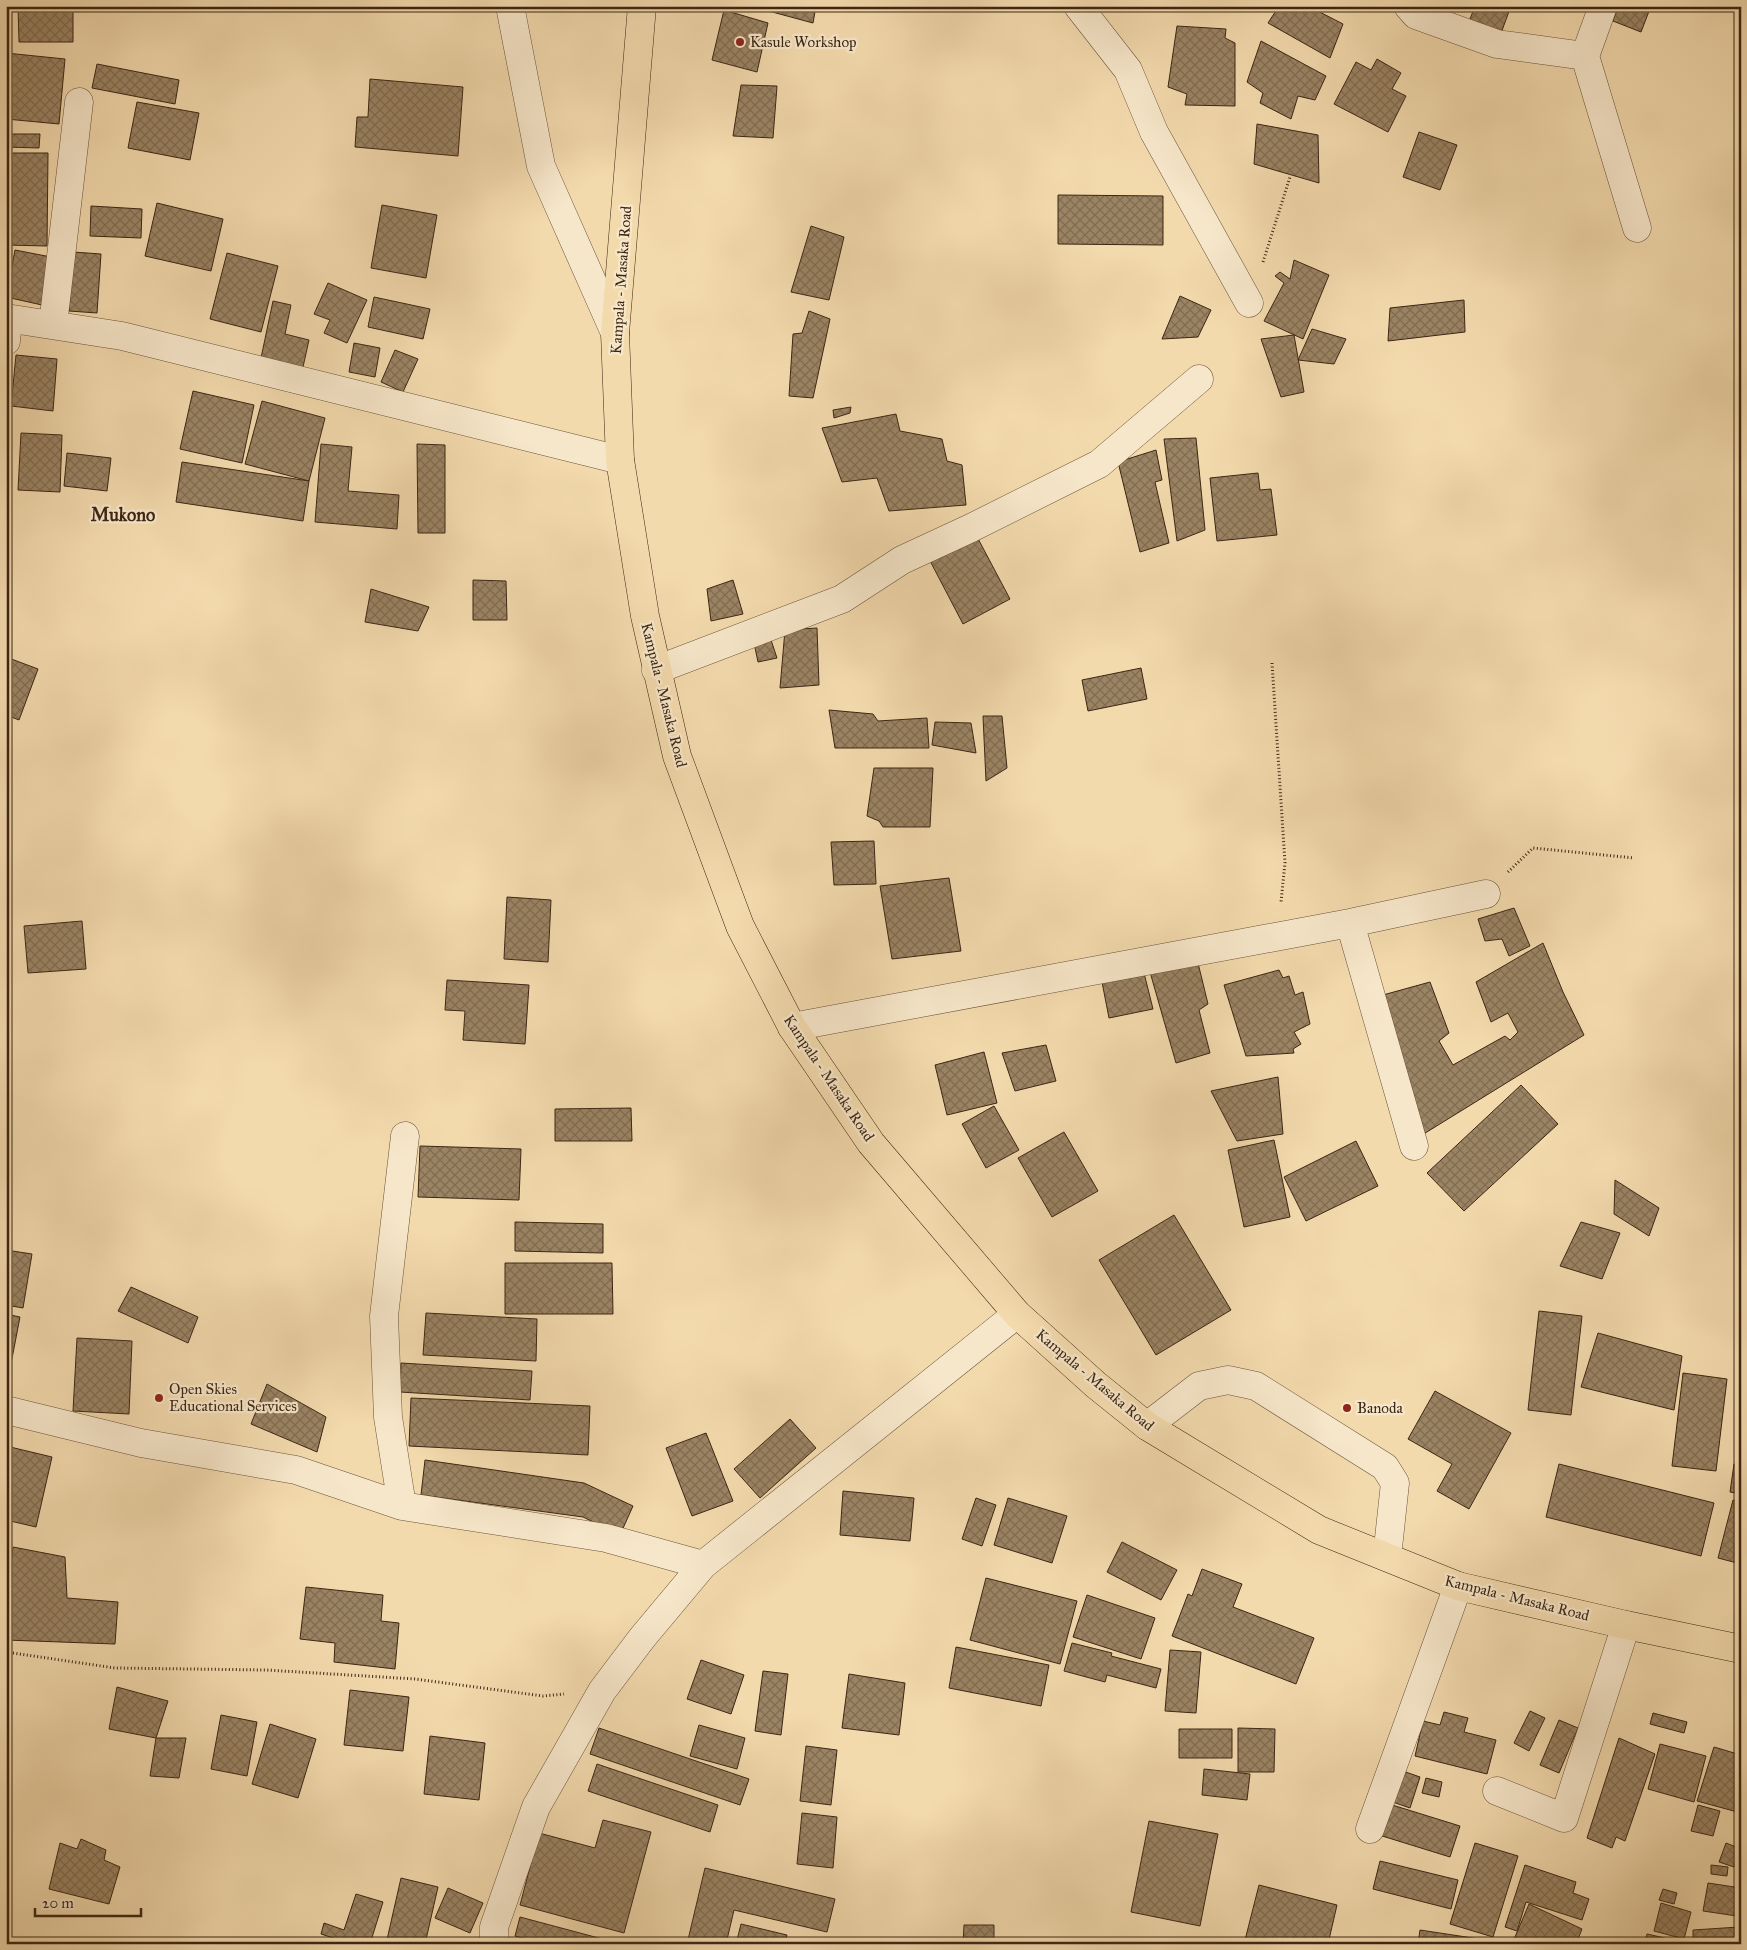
<svg xmlns="http://www.w3.org/2000/svg" width="1747" height="1950" font-family="'IM FELL Great Primer',serif">
  <style>
    .building { fill: url(#building-cross-hatch); stroke: #3c2614 }
    .lines { fill: none; stroke-linecap: round; stroke-linejoin: round }
    .minor-casing { stroke: #6a533a; stroke-width: 29 }
    .major-casing { stroke: #3c2614; stroke-width: 29 }
    .path { stroke: #3c2614; stroke-width: 3; stroke-dasharray: 1 2.5; stroke-linecap: butt }
    .minor { stroke: #f7e7ca; stroke-width: 28 }
    .major { stroke: #f3daad; stroke-width: 28 }
    .poi-dot { fill: #8f2418; stroke: #f7e7ca; stroke-width: 2 }
    .labels { text-anchor: middle; stroke-width: 4.5; stroke-linejoin: round; paint-order: stroke }
    .poi-label { font-size: 15px; fill: #3c2614; stroke: #f7e7ca; text-anchor: start }
    .street-label { font-size: 15px; fill: #3c2614; stroke: #f7e7ca }
    .quarter-label { font-size: 18px; font-weight: bold; fill: #3c2614; stroke: #f7e7ca }
  </style>
  <defs>
    <pattern id="building-cross-hatch" width="8" height="8" patternUnits="userSpaceOnUse" patternTransform="scale(1.25)"><rect width="8" height="8" fill="#9b8464"/><path d="M0 0l8 8M0 8l8-8" fill="none" stroke="#806c51"/></pattern>
  </defs>
  <rect width="100%" height="100%" fill="#f3daad"/>
  <filter id="stains"><feTurbulence type="fractalNoise" baseFrequency=".004" numOctaves="4"/><feColorMatrix values="0 0 0 0 .2 0 0 0 0 .09 0 0 0 0 .02 0 0 0 .5 -.17"/></filter>
  <radialGradient id="worn" r=".72"><stop offset=".6" stop-color="#630" stop-opacity="0"/><stop offset="1" stop-color="#630" stop-opacity=".3"/></radialGradient>
  <path class="building" d="M 18,6 L 73,6 L 73,42 L 19,42 Z
    M 750,6 L 816,6 L 813,23 Z
    M 1279,6 L 1308,6 L 1343,24 L 1330,58 L 1268,23 Z
    M 1475,6 L 1511,6 L 1497,44 L 1465,32 Z
    M 1618,6 L 1651,6 L 1641,32 L 1613,21 Z
    M 724,10 L 768,23 L 757,72 L 712,60 Z
    M 1177,26 L 1226,29 L 1225,38 L 1235,43 L 1235,106 L 1185,105 L 1187,94 L 1168,87 Z
    M 1261,41 L 1326,76 L 1315,100 L 1298,96 L 1291,119 L 1260,103 L 1263,93 L 1247,82 Z
    M 6,53 L 65,59 L 59,124 L 6,119 Z
    M 1377,59 L 1401,73 L 1392,89 L 1406,96 L 1388,132 L 1334,104 L 1356,62 L 1371,70 Z
    M 97,64 L 179,80 L 175,104 L 92,88 Z
    M 370,79 L 463,87 L 458,156 L 355,147 L 357,117 L 368,117 Z
    M 741,85 L 777,86 L 773,138 L 733,136 Z
    M 137,102 L 199,113 L 190,160 L 128,148 Z
    M 1257,124 L 1318,135 L 1319,183 L 1254,164 Z
    M 1419,132 L 1457,145 L 1440,190 L 1403,177 Z
    M 6,134 L 40,134 L 39,148 L 6,147 Z
    M 9,153 L 48,153 L 47,246 L 6,245 Z
    M 1058,195 L 1163,196 L 1163,245 L 1058,244 Z
    M 157,203 L 223,219 L 211,271 L 145,256 Z
    M 382,205 L 437,215 L 426,278 L 371,268 Z
    M 91,206 L 142,209 L 141,238 L 90,236 Z
    M 811,226 L 844,237 L 829,300 L 791,292 Z
    M 15,250 L 51,257 L 42,305 L 6,297 Z
    M 73,252 L 101,254 L 97,313 L 69,311 Z
    M 227,253 L 278,266 L 261,332 L 210,319 Z
    M 1294,260 L 1329,275 L 1303,339 L 1264,321 L 1284,283 L 1275,276 L 1280,272 L 1290,279 Z
    M 328,283 L 367,300 L 347,343 L 324,333 L 330,320 L 314,314 Z
    M 1180,296 L 1211,310 L 1198,337 L 1162,339 Z
    M 374,297 L 430,309 L 423,339 L 368,327 Z
    M 1464,300 L 1465,332 L 1388,341 L 1390,308 Z
    M 273,301 L 291,305 L 285,334 L 309,340 L 303,367 L 261,358 Z
    M 809,311 L 830,319 L 813,398 L 789,396 L 793,334 L 802,333 Z
    M 1312,329 L 1346,339 L 1334,364 L 1298,360 Z
    M 1294,335 L 1304,392 L 1281,397 L 1261,339 Z
    M 354,343 L 380,348 L 375,377 L 349,372 Z
    M 395,350 L 418,359 L 403,392 L 381,382 Z
    M 16,355 L 57,359 L 53,411 L 11,406 Z
    M 193,391 L 254,405 L 242,463 L 180,449 Z
    M 262,401 L 325,418 L 309,481 L 245,464 Z
    M 851,407 L 850,413 L 834,418 L 833,410 Z
    M 896,414 L 900,431 L 942,439 L 947,461 L 962,465 L 966,505 L 889,511 L 877,478 L 842,482 L 822,428 Z
    M 21,433 L 62,435 L 60,492 L 18,490 Z
    M 1196,438 L 1205,530 L 1177,541 L 1164,439 Z
    M 321,444 L 352,447 L 348,491 L 399,495 L 397,529 L 315,522 Z
    M 417,444 L 445,445 L 445,533 L 418,533 Z
    M 1156,450 L 1162,480 L 1155,482 L 1169,543 L 1140,552 L 1118,462 Z
    M 67,453 L 111,458 L 107,491 L 64,486 Z
    M 182,462 L 309,481 L 303,521 L 176,502 Z
    M 1258,473 L 1260,490 L 1271,489 L 1277,535 L 1217,541 L 1210,478 Z
    M 975,533 L 1010,599 L 963,624 L 928,557 Z
    M 473,580 L 506,581 L 507,620 L 473,620 Z
    M 733,580 L 743,614 L 711,621 L 707,589 Z
    M 371,589 L 429,607 L 418,631 L 365,622 Z
    M 817,628 L 819,685 L 780,688 L 785,630 Z
    M 771,640 L 777,658 L 758,662 L 754,643 Z
    M 6,657 L 38,669 L 19,720 L 6,715 Z
    M 1141,668 L 1147,699 L 1088,711 L 1082,680 Z
    M 829,710 L 873,714 L 878,721 L 927,718 L 929,748 L 835,748 Z
    M 983,716 L 1002,716 L 1007,768 L 986,781 Z
    M 935,722 L 971,723 L 976,753 L 932,745 Z
    M 874,768 L 933,768 L 930,827 L 883,827 L 879,821 L 867,816 Z
    M 874,841 L 876,884 L 834,885 L 831,842 Z
    M 949,878 L 961,951 L 892,959 L 880,886 Z
    M 507,897 L 551,900 L 548,962 L 504,959 Z
    M 1514,908 L 1530,946 L 1509,956 L 1502,939 L 1485,941 L 1478,919 Z
    M 82,921 L 86,969 L 28,973 L 24,926 Z
    M 1543,943 L 1563,992 L 1584,1035 L 1422,1135 L 1383,995 L 1430,982 L 1449,1033 L 1439,1041 L 1453,1065 L 1505,1036 L 1510,1040 L 1518,1032 L 1508,1013 L 1491,1022 L 1476,982 Z
    M 1198,963 L 1208,1004 L 1199,1010 L 1210,1053 L 1176,1063 L 1150,972 Z
    M 1279,970 L 1283,978 L 1289,976 L 1295,995 L 1303,992 L 1310,1024 L 1294,1032 L 1301,1044 L 1293,1049 L 1294,1053 L 1246,1056 L 1224,985 Z
    M 1144,973 L 1153,1009 L 1109,1018 L 1102,982 Z
    M 447,980 L 529,985 L 525,1044 L 463,1040 L 465,1011 L 445,1010 Z
    M 1046,1045 L 1056,1081 L 1015,1091 L 1002,1053 Z
    M 984,1052 L 997,1103 L 947,1115 L 935,1065 Z
    M 1278,1077 L 1283,1134 L 1237,1141 L 1211,1091 Z
    M 1521,1085 L 1558,1124 L 1464,1211 L 1427,1173 Z
    M 994,1106 L 1019,1150 L 986,1168 L 962,1124 Z
    M 631,1108 L 632,1141 L 555,1141 L 555,1109 Z
    M 1064,1132 L 1098,1191 L 1052,1217 L 1018,1158 Z
    M 1274,1140 L 1290,1217 L 1244,1227 L 1228,1150 Z
    M 1356,1141 L 1378,1186 L 1306,1221 L 1284,1177 Z
    M 420,1146 L 521,1149 L 519,1200 L 418,1197 Z
    M 1615,1180 L 1659,1208 L 1649,1236 L 1614,1214 Z
    M 1174,1215 L 1231,1310 L 1156,1355 L 1099,1260 Z
    M 515,1222 L 603,1224 L 603,1253 L 515,1251 Z
    M 1581,1222 L 1620,1233 L 1602,1279 L 1560,1266 Z
    M 6,1250 L 32,1254 L 23,1308 L 6,1305 Z
    M 505,1263 L 612,1263 L 613,1314 L 505,1314 Z
    M 131,1287 L 198,1317 L 188,1343 L 118,1311 Z
    M 1539,1311 L 1582,1316 L 1571,1415 L 1528,1410 Z
    M 426,1313 L 537,1319 L 536,1361 L 423,1355 Z
    M 6,1314 L 20,1317 L 9,1374 L 6,1373 Z
    M 1598,1333 L 1682,1356 L 1674,1410 L 1581,1387 Z
    M 77,1338 L 132,1341 L 129,1414 L 73,1411 Z
    M 401,1363 L 532,1371 L 530,1400 L 400,1392 Z
    M 1683,1373 L 1727,1379 L 1716,1471 L 1672,1466 Z
    M 267,1384 L 326,1417 L 317,1452 L 251,1424 Z
    M 1435,1391 L 1511,1433 L 1469,1509 L 1437,1491 L 1452,1464 L 1408,1439 Z
    M 411,1398 L 590,1406 L 588,1455 L 409,1446 Z
    M 790,1419 L 816,1448 L 760,1498 L 734,1469 Z
    M 706,1433 L 733,1501 L 692,1516 L 666,1448 Z
    M 6,1446 L 52,1457 L 36,1527 L 6,1520 Z
    M 425,1460 L 584,1483 L 633,1506 L 620,1535 L 583,1517 L 421,1495 Z
    M 1559,1464 L 1714,1503 L 1701,1556 L 1546,1517 Z
    M 1734,1464 L 1741,1465 L 1741,1494 L 1730,1492 Z
    M 843,1491 L 914,1498 L 910,1541 L 840,1535 Z
    M 976,1498 L 996,1505 L 982,1546 L 962,1539 Z
    M 1008,1498 L 1067,1516 L 1052,1563 L 994,1545 Z
    M 1733,1500 L 1741,1502 L 1741,1564 L 1718,1558 Z
    M 1122,1542 L 1177,1570 L 1161,1600 L 1107,1572 Z
    M 13,1547 L 65,1557 L 67,1598 L 118,1602 L 115,1644 L 6,1640 L 6,1609 Z
    M 1202,1569 L 1242,1584 L 1233,1607 L 1314,1638 L 1296,1684 L 1172,1636 L 1188,1594 L 1192,1596 Z
    M 986,1578 L 1077,1601 L 1060,1664 L 970,1640 Z
    M 306,1587 L 383,1595 L 381,1621 L 399,1623 L 395,1669 L 334,1662 L 335,1643 L 300,1639 Z
    M 1087,1595 L 1155,1618 L 1141,1659 L 1073,1637 Z
    M 1072,1643 L 1112,1653 L 1111,1656 L 1161,1669 L 1156,1688 L 1107,1675 L 1105,1682 L 1064,1671 Z
    M 956,1647 L 1049,1665 L 1041,1706 L 949,1688 Z
    M 1170,1650 L 1201,1652 L 1196,1713 L 1165,1711 Z
    M 701,1660 L 744,1675 L 731,1714 L 687,1699 Z
    M 763,1671 L 788,1674 L 781,1735 L 755,1731 Z
    M 849,1674 L 905,1683 L 899,1735 L 842,1728 Z
    M 117,1687 L 168,1701 L 156,1738 L 109,1729 Z
    M 350,1690 L 409,1697 L 403,1751 L 344,1745 Z
    M 1530,1711 L 1545,1718 L 1529,1751 L 1514,1743 Z
    M 1444,1712 L 1468,1718 L 1464,1732 L 1496,1740 L 1487,1774 L 1415,1756 L 1423,1721 L 1440,1725 Z
    M 1653,1713 L 1687,1722 L 1684,1733 L 1650,1724 Z
    M 221,1715 L 257,1722 L 247,1776 L 211,1769 Z
    M 1559,1720 L 1578,1728 L 1559,1773 L 1540,1765 Z
    M 270,1724 L 316,1739 L 298,1798 L 252,1784 Z
    M 699,1725 L 745,1738 L 737,1769 L 690,1756 Z
    M 599,1728 L 749,1779 L 740,1805 L 590,1754 Z
    M 1238,1728 L 1275,1729 L 1274,1772 L 1238,1772 Z
    M 1179,1729 L 1232,1729 L 1232,1758 L 1179,1758 Z
    M 430,1736 L 485,1743 L 479,1800 L 424,1794 Z
    M 156,1738 L 186,1738 L 179,1778 L 150,1776 Z
    M 1619,1738 L 1655,1754 L 1625,1841 L 1616,1837 L 1612,1848 L 1587,1838 Z
    M 1660,1744 L 1706,1756 L 1694,1802 L 1648,1789 Z
    M 806,1746 L 837,1750 L 831,1805 L 800,1801 Z
    M 1714,1747 L 1741,1755 L 1741,1813 L 1697,1801 Z
    M 597,1764 L 718,1805 L 710,1832 L 588,1791 Z
    M 1204,1769 L 1250,1774 L 1247,1800 L 1202,1795 Z
    M 1397,1769 L 1420,1777 L 1410,1808 L 1387,1800 Z
    M 1426,1778 L 1442,1782 L 1439,1797 L 1422,1793 Z
    M 1389,1804 L 1460,1826 L 1450,1857 L 1379,1835 Z
    M 1698,1805 L 1720,1811 L 1713,1836 L 1691,1831 Z
    M 802,1813 L 837,1817 L 833,1868 L 797,1864 Z
    M 603,1820 L 651,1832 L 624,1933 L 520,1905 L 539,1833 L 595,1848 Z
    M 1149,1821 L 1218,1834 L 1200,1926 L 1131,1912 Z
    M 81,1839 L 106,1850 L 104,1860 L 120,1867 L 109,1904 L 49,1889 L 60,1843 L 77,1849 Z
    M 1475,1843 L 1518,1856 L 1493,1937 L 1450,1924 Z
    M 1726,1843 L 1741,1849 L 1734,1867 L 1719,1862 Z
    M 1380,1861 L 1458,1880 L 1451,1909 L 1373,1889 Z
    M 1525,1865 L 1576,1882 L 1573,1893 L 1589,1899 L 1582,1920 L 1526,1902 L 1517,1931 L 1505,1927 Z
    M 1711,1865 L 1728,1867 L 1727,1876 L 1711,1874 Z
    M 705,1868 L 835,1899 L 827,1932 L 734,1910 L 726,1944 L 687,1944 Z
    M 401,1878 L 438,1887 L 425,1944 L 386,1944 Z
    M 1708,1883 L 1741,1888 L 1737,1916 L 1703,1911 Z
    M 1259,1885 L 1337,1905 L 1328,1944 L 1244,1944 Z
    M 448,1888 L 483,1903 L 470,1933 L 435,1918 Z
    M 1663,1889 L 1677,1893 L 1674,1904 L 1659,1900 Z
    M 356,1894 L 383,1902 L 370,1944 L 351,1944 L 321,1934 L 324,1923 L 344,1930 Z
    M 1661,1903 L 1691,1912 L 1684,1939 L 1654,1931 Z
    M 1529,1904 L 1582,1929 L 1576,1944 L 1512,1944 Z
    M 520,1917 L 610,1941 L 609,1944 L 543,1944 L 515,1936 Z
    M 741,1924 L 787,1935 L 785,1944 L 736,1944 Z
    M 964,1925 L 994,1925 L 994,1944 L 963,1944 Z
    M 1739,1927 L 1740,1944 L 1693,1944 L 1693,1930 Z
    M 1420,1930 L 1486,1940 L 1486,1944 L 1418,1944 Z
    M 1647,1934 L 1665,1938 L 1664,1944 L 1645,1944 Z"/>
  <g class="lines">
    <g class="minor-casing">
      <path id="minor" d="M 510,6 L 541,166 L 615,333
        M 1078,6 L 1128,70 L 1154,132 L 1249,303
        M 1408,6 L 1416,15 L 1497,44 L 1585,56
        M 1603,6 L 1585,56 L 1637,228
        M 6,318 L 122,336 L 620,460
        M 53,325 L 79,102
        M 6,341 L 8,318
        M 656,670 L 842,599 L 902,560 L 971,528 L 1099,464 L 1199,379
        M 1350,923 L 1414,1146
        M 792,1027 L 1350,923 L 1486,894
        M 6,1410 L 141,1443 L 296,1470 L 402,1506 L 606,1538 L 703,1565 L 1017,1314
        M 1147,1426 L 1199,1386 L 1228,1380 L 1256,1386 L 1385,1467 L 1395,1483 L 1387,1557
        M 402,1506 L 388,1417 L 384,1316 L 405,1136
        M 1497,1791 L 1564,1818 L 1626,1625
        M 1370,1829 L 1458,1586
        M 494,1944 L 494,1927 L 536,1807 L 602,1691 L 642,1638 L 703,1565"/>
    </g>
    <g class="major-casing">
      <path id="major" d="M 642,6 L 615,333 L 620,460 L 645,616 L 677,756 L 740,926 L 792,1027 L 871,1143 L 1017,1314 L 1096,1385 L 1147,1426 L 1319,1530 L 1458,1586 L 1626,1625 L 1741,1649"/>
    </g>
    <path class="path" d="M 1263,262 L 1290,177
      M 1272,663 L 1285,863 L 1281,902
      M 1508,872 L 1533,848 L 1634,858
      M 6,1652 L 115,1668 L 266,1670 L 415,1679 L 543,1696 L 564,1694"/>
    <use href="#minor" class="minor"/>
    <use href="#major" class="major"/>
  </g>
  <g class="poi-dot">
    <circle cx="740" cy="42" r="5"/>
    <circle cx="159" cy="1398" r="5"/>
    <circle cx="1347" cy="1408" r="5"/>
  </g>
  <g class="labels">
    <g class="poi-label">
      <text x="750" y="47">Kasule Workshop</text>
      <text x="169" y="1394">Open Skies<tspan x="169" dy="17">Educational Services</tspan></text>
      <text x="1357" y="1413">Banoda</text>
    </g>
    <g class="street-label">
      <text transform="translate(621 280) rotate(-86)" y="5">Kampala - Masaka Road</text>
      <text transform="translate(664 695) rotate(76)" y="5">Kampala - Masaka Road</text>
      <text transform="translate(829 1078) rotate(56)" y="5">Kampala - Masaka Road</text>
      <text transform="translate(1095 1380) rotate(40)" y="5">Kampala - Masaka Road</text>
      <text transform="translate(1517 1598) rotate(14)" y="5">Kampala - Masaka Road</text>
    </g>
    <g class="quarter-label">
      <text x="123" y="521">Mukono</text>
    </g>
  </g>
  <rect width="1747" height="1950" fill="none" stroke="#f3daad" stroke-width="25"/>
  <rect x="8" y="8" width="1732" height="1935" fill="none" stroke="#3c2614" stroke-width="2.5"/>
  <rect x="12" y="12" width="1722" height="1925" fill="none" stroke="#3c2614"/>
  <path d="M35 1908v8h106v-8" fill="none" stroke="#3c2614" stroke-width="2.5"/>
  <text x="42" y="1908" font-size="15" fill="#3c2614" stroke="#f7e7ca" stroke-width="4" paint-order="stroke">20 m</text>
  <rect width="100%" height="100%" filter="url(#stains)"/>
  <rect width="100%" height="100%" fill="url(#worn)"/>
</svg>
